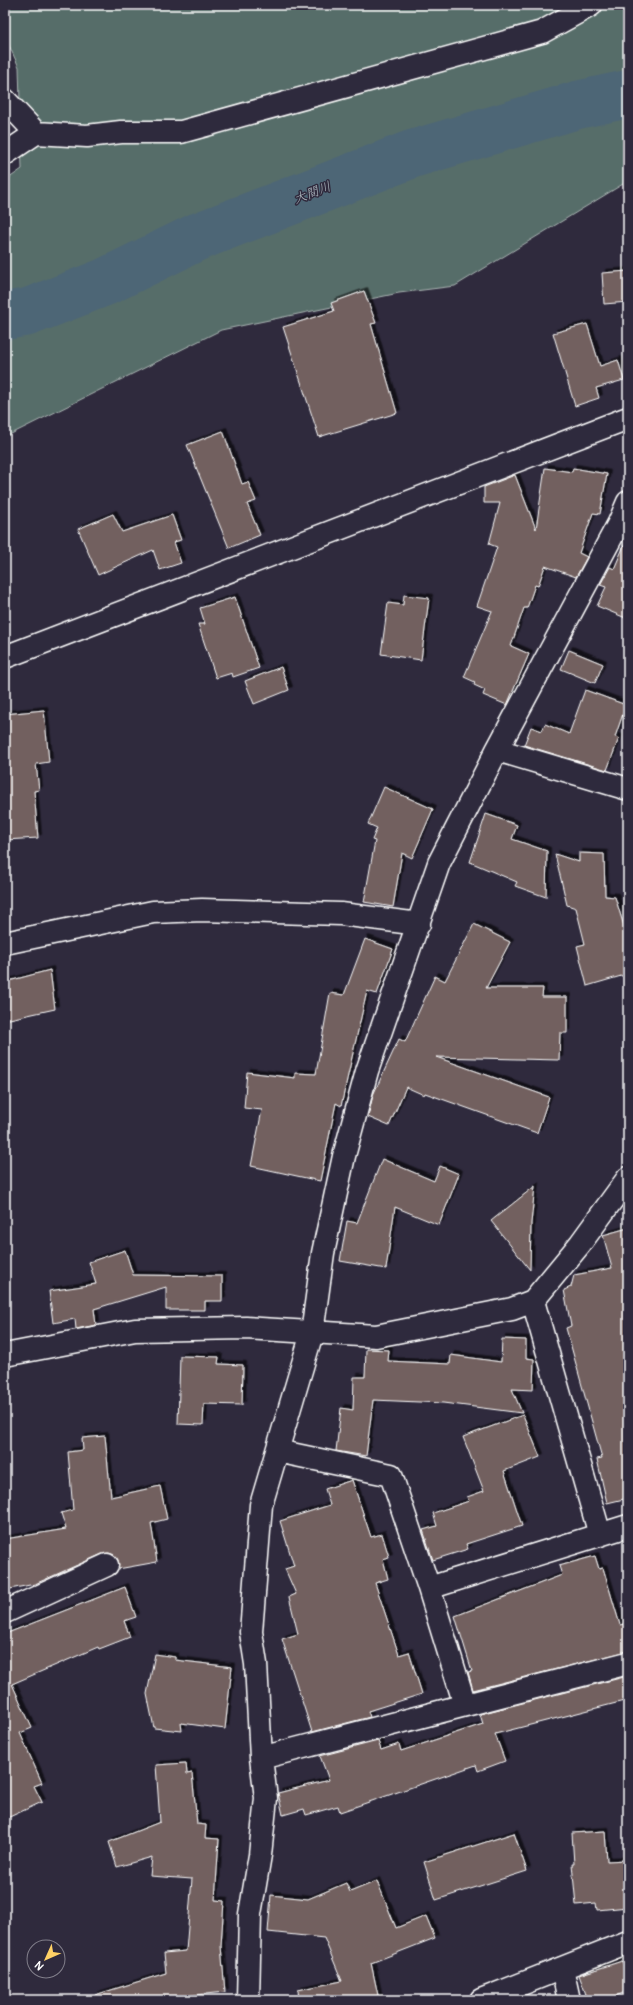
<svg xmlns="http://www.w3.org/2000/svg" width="633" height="2005" font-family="Pangolin,'Klee One',sans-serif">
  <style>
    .green { fill: #576d69; stroke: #abb6b4 }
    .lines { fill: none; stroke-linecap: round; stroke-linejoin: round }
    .river { stroke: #4d6676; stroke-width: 48 }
    .building { fill: #72605f; stroke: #fff; filter: url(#shadow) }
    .minor-casing { stroke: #fff; stroke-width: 25 }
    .minor { stroke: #2f2a3d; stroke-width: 22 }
    .labels { text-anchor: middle; stroke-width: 3; stroke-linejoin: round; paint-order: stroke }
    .water-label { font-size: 13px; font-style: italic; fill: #afbac1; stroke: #2f2a3d }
  </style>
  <defs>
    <filter id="shadow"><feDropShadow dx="3.5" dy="-3.5" stdDeviation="0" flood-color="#0009"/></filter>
  </defs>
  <rect width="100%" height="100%" fill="#2f2a3d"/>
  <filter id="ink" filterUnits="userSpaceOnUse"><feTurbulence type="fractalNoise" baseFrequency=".025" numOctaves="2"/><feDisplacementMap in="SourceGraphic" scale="8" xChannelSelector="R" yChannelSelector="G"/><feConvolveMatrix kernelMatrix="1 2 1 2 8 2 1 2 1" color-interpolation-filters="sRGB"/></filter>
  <g filter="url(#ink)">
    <path class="green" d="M 5,5 L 628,5 L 628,181 L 455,286 L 399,293 L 221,330 L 5,437 L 5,181 L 22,169 L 19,67 L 5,37 Z"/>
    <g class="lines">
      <path class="river" d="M 5,316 L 28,312 L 105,282 L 197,237 L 412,154 L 577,105 L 628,94"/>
    </g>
    <path class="building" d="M 628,271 L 628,302 L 604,304 L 602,273 Z
      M 364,291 L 376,323 L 371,324 L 397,413 L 319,437 L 283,327 L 334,311 L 331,303 Z
      M 587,324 L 600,366 L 618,360 L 624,380 L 596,388 L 599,398 L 575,406 L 553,333 Z
      M 223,431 L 242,484 L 248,482 L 256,501 L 247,504 L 260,535 L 229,548 L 187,445 Z
      M 545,468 L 572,472 L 573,468 L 607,474 L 600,514 L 593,513 L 579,553 L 587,557 L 576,577 L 545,566 L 538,586 L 535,585 L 527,608 L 524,608 L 511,646 L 529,654 L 507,705 L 483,695 L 485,690 L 474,685 L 475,682 L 464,677 L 492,611 L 477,606 L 497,547 L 489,544 L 500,503 L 484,503 L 484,487 L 515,475 L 536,529 Z
      M 113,514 L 122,532 L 172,515 L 181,540 L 174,542 L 181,563 L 160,570 L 153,550 L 98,575 L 78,529 Z
      M 628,536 L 628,619 L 597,606 L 606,587 L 600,585 L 610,567 L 614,569 Z
      M 404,595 L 429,598 L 421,660 L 381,654 L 388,603 L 403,605 Z
      M 235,597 L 259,668 L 233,677 L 232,673 L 216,678 L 198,624 L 205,624 L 200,608 Z
      M 569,650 L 603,664 L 595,683 L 561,669 Z
      M 281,667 L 289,690 L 254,704 L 245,681 Z
      M 585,690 L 626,705 L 615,737 L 619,738 L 607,770 L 524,745 L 531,727 L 542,731 L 545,724 L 569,734 Z
      M 44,710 L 49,762 L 36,764 L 39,790 L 34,791 L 38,838 L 5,840 L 5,714 Z
      M 384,787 L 433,809 L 412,858 L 402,853 L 393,907 L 364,902 L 375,841 L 372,840 L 377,828 L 368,824 Z
      M 486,814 L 517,825 L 512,839 L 547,851 L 546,897 L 515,886 L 517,882 L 470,862 Z
      M 579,853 L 604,854 L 605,896 L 615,897 L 628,939 L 628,974 L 587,986 L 577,946 L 585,944 L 576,908 L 567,905 L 555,854 L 579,862 Z
      M 474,924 L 510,942 L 486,988 L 543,988 L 542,997 L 567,997 L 567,1033 L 560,1033 L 559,1060 L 436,1057 L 549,1097 L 537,1133 L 425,1093 L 424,1095 L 406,1087 L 389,1126 L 368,1117 L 373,1095 L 399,1039 L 405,1042 L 435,976 L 445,981 Z
      M 365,939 L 393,949 L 377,994 L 367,991 L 341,1106 L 336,1103 L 320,1181 L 251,1166 L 262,1110 L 244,1108 L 247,1072 L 295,1078 L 295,1073 L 316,1074 L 330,993 L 344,995 Z
      M 50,970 L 55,1009 L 5,1020 L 5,982 Z
      M 382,1159 L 434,1181 L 440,1166 L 459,1174 L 439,1225 L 395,1207 L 386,1269 L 340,1261 L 347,1221 L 357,1223 Z
      M 535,1186 L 531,1223 L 530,1270 L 491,1221 Z
      M 628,1228 L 628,1498 L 607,1503 L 597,1459 L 602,1458 L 566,1328 L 571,1326 L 564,1290 L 571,1287 L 574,1275 L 612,1268 L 603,1235 Z
      M 125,1250 L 133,1275 L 222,1276 L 222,1301 L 205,1301 L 205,1310 L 166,1310 L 166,1287 L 94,1309 L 96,1325 L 76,1329 L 75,1319 L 53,1323 L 49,1291 L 96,1284 L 89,1262 Z
      M 502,1339 L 526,1340 L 526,1358 L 534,1359 L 533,1390 L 512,1389 L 522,1413 L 443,1403 L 373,1400 L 366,1456 L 336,1451 L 341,1408 L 353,1410 L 354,1377 L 365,1377 L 366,1349 L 389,1350 L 388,1361 L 450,1364 L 451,1355 L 501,1362 Z
      M 180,1356 L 219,1357 L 218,1364 L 243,1365 L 242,1405 L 204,1404 L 203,1425 L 178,1424 Z
      M 523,1415 L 540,1457 L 504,1471 L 522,1526 L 466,1544 L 468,1549 L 433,1560 L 423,1530 L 437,1526 L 433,1513 L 469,1501 L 467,1497 L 484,1491 L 463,1437 Z
      M 105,1436 L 111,1497 L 160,1486 L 167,1519 L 151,1523 L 157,1562 L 118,1569 L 118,1560 L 114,1555 L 109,1553 L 102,1554 L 35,1584 L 5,1590 L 5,1539 L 66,1529 L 61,1513 L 73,1510 L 68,1452 L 83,1450 L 82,1438 Z
      M 352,1480 L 371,1537 L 382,1534 L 389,1557 L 383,1559 L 388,1579 L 375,1583 L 399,1655 L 409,1652 L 422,1694 L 368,1711 L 370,1717 L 312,1732 L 282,1639 L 298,1634 L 289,1597 L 296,1594 L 285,1569 L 294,1566 L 280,1521 L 330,1505 L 325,1489 Z
      M 595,1556 L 599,1569 L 603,1568 L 620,1625 L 628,1623 L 628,1651 L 473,1690 L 468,1672 L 472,1671 L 455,1616 L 562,1575 L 559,1566 Z
      M 125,1587 L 136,1617 L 124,1621 L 130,1637 L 99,1649 L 98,1647 L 12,1684 L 32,1728 L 20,1733 L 42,1783 L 34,1786 L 42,1802 L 5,1819 L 5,1634 Z
      M 155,1654 L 175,1657 L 175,1660 L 232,1667 L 225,1729 L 181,1723 L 182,1731 L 154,1728 L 147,1694 Z
      M 628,1676 L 628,1700 L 495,1734 L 505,1761 L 478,1771 L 476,1765 L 340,1812 L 338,1806 L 306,1815 L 304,1809 L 283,1815 L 278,1793 L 329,1780 L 320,1756 L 378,1741 L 381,1750 L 399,1744 L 401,1751 L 483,1724 L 480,1714 Z
      M 186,1763 L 187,1774 L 192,1773 L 197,1824 L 206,1825 L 205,1838 L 219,1839 L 215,1900 L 224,1901 L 221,1946 L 225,1992 L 147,2000 L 96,2000 L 95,1995 L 166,1973 L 164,1953 L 186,1951 L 192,1879 L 150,1876 L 152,1857 L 117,1867 L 109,1842 L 160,1822 L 156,1765 Z
      M 605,1831 L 607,1861 L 628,1860 L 628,1907 L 597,1910 L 596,1903 L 576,1905 L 572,1864 L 574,1864 L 572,1833 Z
      M 514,1833 L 527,1871 L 436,1900 L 424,1862 Z
      M 377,1881 L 396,1928 L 426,1916 L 435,1938 L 371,1963 L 379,2000 L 299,2000 L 298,1990 L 342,1981 L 324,1938 L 268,1932 L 271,1895 L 308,1899 L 346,1883 L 350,1892 Z
      M 622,1961 L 628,1976 L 628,1991 L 606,2000 L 588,2000 L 579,1975 Z"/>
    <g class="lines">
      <g class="minor-casing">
        <path id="minor" d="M 5,100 L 36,133 L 87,136 L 121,132 L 181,132 L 542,32 L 591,5
          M 5,154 L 36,133
          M 5,657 L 628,418
          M 497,750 L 628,789
          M 5,943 L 153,912 L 202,910 L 341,914 L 419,924
          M 533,1301 L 600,1535
          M 5,1355 L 135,1330 L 246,1328 L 376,1336 L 512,1309 L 533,1301 L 580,1244 L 628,1178
          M 277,1451 L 391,1475 L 429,1588 L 465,1705
          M 429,1588 L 628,1526
          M 5,1612 L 107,1565
          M 261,1758 L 628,1663
          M 562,1968 L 569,2000
          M 248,2000 L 250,1914 L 260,1855 L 266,1798 L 261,1758 L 256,1664 L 251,1632 L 261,1505 L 312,1333 L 323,1253 L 344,1156 L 367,1071 L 439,863 L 497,750 L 619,523 L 628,502
          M 481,2000 L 628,1942"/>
      </g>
      <use href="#minor" class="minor"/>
    </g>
  </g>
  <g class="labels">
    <g class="water-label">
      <text transform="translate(312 192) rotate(-21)" y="5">大間川</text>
    </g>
  </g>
  <rect width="633" height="2005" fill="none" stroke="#2f2a3d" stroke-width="20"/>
  <rect x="10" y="10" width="613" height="1985" fill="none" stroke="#fff" stroke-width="1.5" filter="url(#ink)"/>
  <g transform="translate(46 1959) rotate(225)"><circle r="19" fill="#2f2a3d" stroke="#827f8b"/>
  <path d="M0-3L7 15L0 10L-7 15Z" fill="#ffd166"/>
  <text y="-6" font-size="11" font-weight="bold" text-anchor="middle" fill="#ffffff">N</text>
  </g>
</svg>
